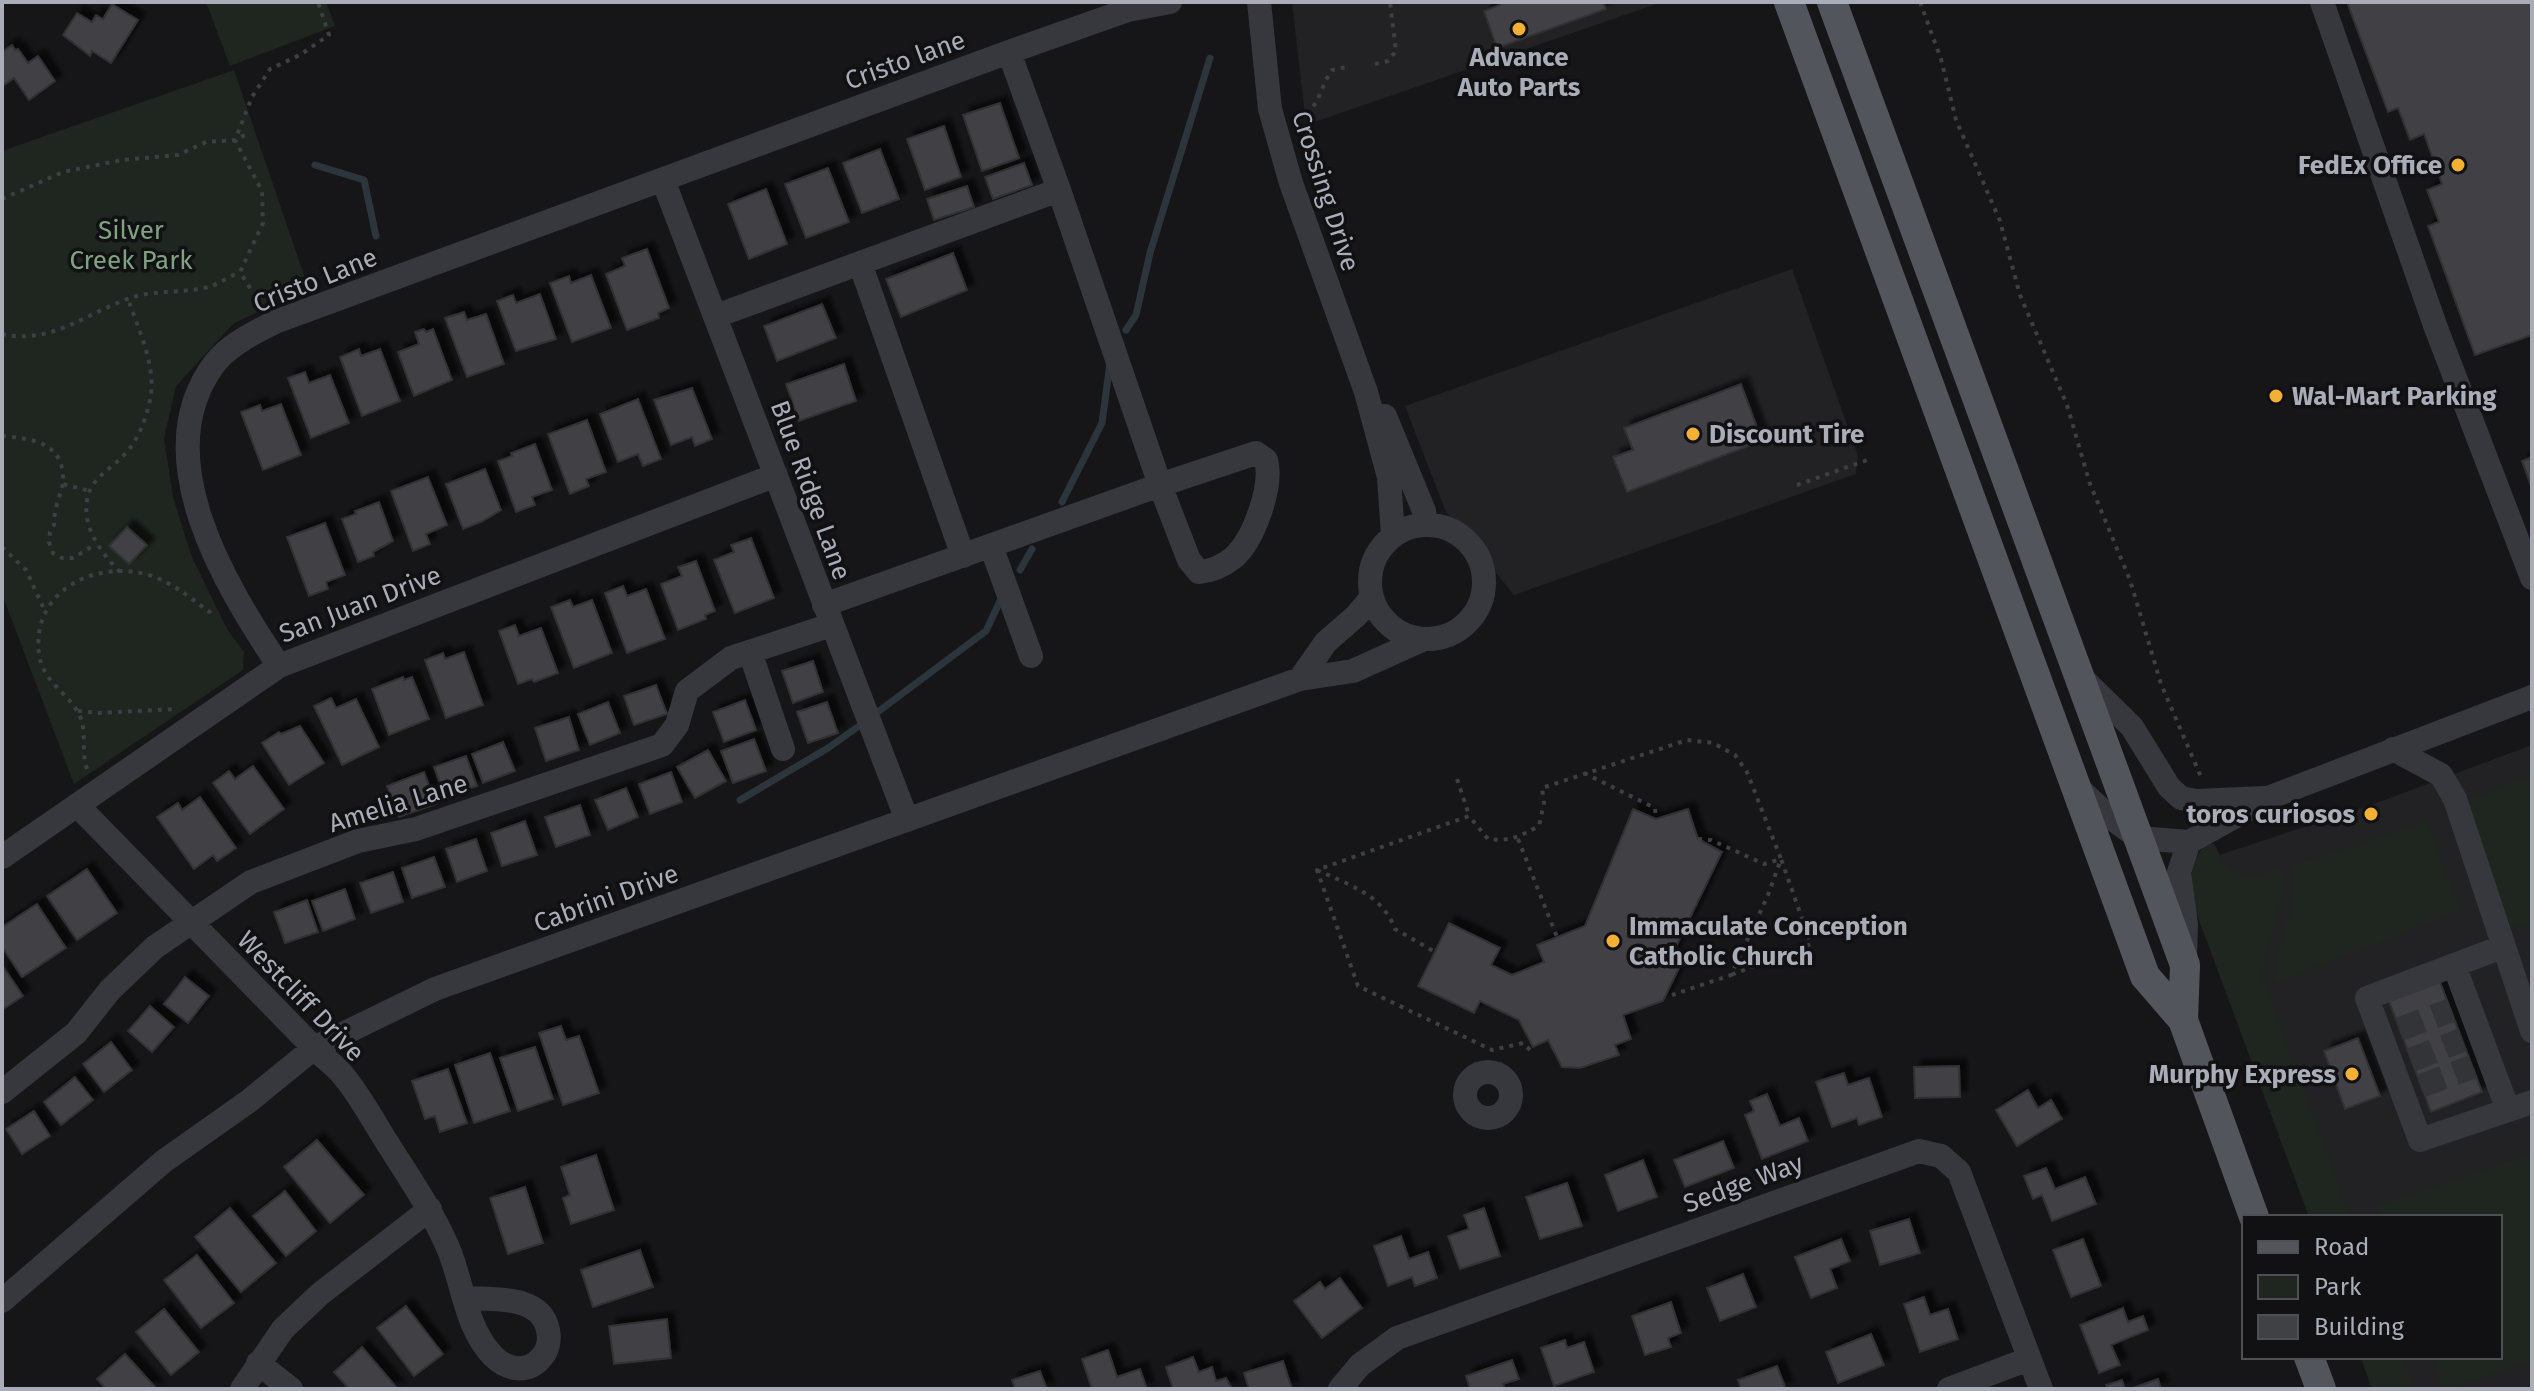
<svg xmlns="http://www.w3.org/2000/svg" width="2534" height="1391" font-family="'Fira Sans',sans-serif">
  <style>
    .built { fill: #222225 }
    .green { fill: #1e261f }
    .lines { fill: none; stroke-linecap: round; stroke-linejoin: round }
    .stream { stroke: #2c353c; stroke-width: 7 }
    .building { fill: #404145; stroke: #303034; stroke-width: 2; filter: url(#shadow) }
    .minor-tunnel { stroke: #333438; stroke-width: 24; stroke-dasharray: 24 12; stroke-linecap: butt }
    .path { stroke: #3d3f44; stroke-width: 4; stroke-dasharray: 4 6; stroke-linecap: butt }
    .minor { stroke: #37383d; stroke-width: 24 }
    .major { stroke: #53555c; stroke-width: 30 }
    .poi-dot { fill: #f2b134; stroke: #111113; stroke-width: 3 }
    .labels { text-anchor: middle; stroke-width: 7; stroke-linejoin: round; paint-order: stroke }
    .poi-label { font-size: 26px; font-weight: bold; fill: #a8adb8; stroke: #111113; text-anchor: end }
    .street-label { font-size: 26px; fill: #a8adb8; stroke: #111113 }
    .park-label { font-size: 26px; fill: #7fa381; stroke: #111113 }
  </style>
  <defs>
    <filter id="shadow"><feDropShadow dx="7" dy="-7" stdDeviation="2" flood-color="#0009"/></filter>
  </defs>
  <rect width="100%" height="100%" fill="#161618"/>
  <path class="built" d="M 1292,2 L 1662,2 L 1306,125 Z
    M 1792,269 L 1858,456 L 1856,474 L 1514,595 L 1446,512 L 1405,406 Z
    M 2532,745 L 2532,1389 L 2372,1389 L 2361,1357 L 2500,1357 L 2500,1217 L 2309,1217 L 2192,864 L 2371,805 Z"/>
  <path class="green" d="M 206,2 L 326,2 L 335,26 L 230,66 Z
    M 234,70 L 308,287 L 233,324 L 176,386 L 164,438 L 173,497 L 191,555 L 227,629 L 244,652 L 243,670 L 74,784 L 2,594 L 2,151 Z
    M 2532,773 L 2532,921 L 2511,929 L 2467,801 Z
    M 2427,819 L 2460,911 L 2276,983 C 2267,944 2307,906 2290,867 L 2352,846 L 2359,847 L 2362,844 Z
    M 2207,843 L 2214,844 C 2218,850 2220,857 2224,862 C 2237,882 2262,874 2281,868 C 2291,910 2259,942 2264,982 L 2351,1217 L 2309,1217 L 2192,901 C 2189,877 2191,861 2207,843 Z
    M 2532,1153 L 2532,1360 L 2451,1389 L 2443,1389 L 2431,1357 L 2500,1357 L 2500,1217 L 2380,1217 L 2376,1206 Z
    M 2361,1357 L 2402,1357 L 2414,1389 L 2372,1389 Z"/>
  <g class="lines">
    <path class="stream" d="M 315,165 L 364,180 L 376,236
      M 1126,330 L 1136,315 L 1150,253 L 1210,58
      M 1062,502 L 1102,423 L 1110,363
      M 1020,570 L 1032,549
      M 879,711 L 986,631 L 1000,601
      M 740,800 L 828,748 L 859,726"/>
  </g>
  <path class="building" d="M 1499,2 L 1603,2 L 1606,9 L 1497,48 L 1484,11 L 1500,5 Z
    M 2347,2 L 2532,2 L 2532,335 L 2475,355 L 2428,226 L 2439,222 L 2427,190 L 2442,184 L 2424,134 L 2410,140 L 2398,108 L 2388,112 Z
    M 112,4 L 138,20 L 111,63 L 92,51 L 90,56 L 63,35 L 77,13 L 92,22 L 96,15 L 103,19 Z
    M 12,45 L 15,50 L 18,49 L 28,63 L 38,56 L 55,81 L 29,100 L 14,78 L 4,85 L 2,82 L 2,52 Z
    M 1000,103 L 1019,158 L 982,171 L 963,115 Z
    M 944,126 L 961,177 L 925,190 L 907,139 Z
    M 880,149 L 899,199 L 862,213 L 843,163 Z
    M 1024,163 L 1032,185 L 993,199 L 985,177 Z
    M 828,168 L 849,222 L 806,238 L 785,184 Z
    M 967,186 L 974,207 L 934,220 L 927,199 Z
    M 766,189 L 787,244 L 749,259 L 728,204 Z
    M 647,249 L 669,308 L 658,313 L 659,318 L 627,330 L 606,274 L 625,266 L 622,258 Z
    M 953,253 L 967,290 L 901,317 L 886,279 Z
    M 591,275 L 611,328 L 572,342 L 550,283 L 569,276 L 571,283 Z
    M 540,294 L 556,339 L 516,351 L 497,301 L 513,295 L 516,303 Z
    M 822,304 L 836,338 L 777,361 L 764,326 Z
    M 464,312 L 467,320 L 486,314 L 504,364 L 467,377 L 445,318 Z
    M 424,329 L 426,332 L 433,329 L 452,380 L 414,396 L 398,352 L 419,344 L 415,332 Z
    M 359,349 L 361,356 L 380,349 L 400,401 L 362,416 L 340,357 Z
    M 844,364 L 856,401 L 799,421 L 786,384 Z
    M 305,372 L 309,383 L 330,375 L 349,423 L 311,438 L 288,378 Z
    M 1741,384 L 1762,441 L 1627,492 L 1613,457 L 1633,450 L 1624,428 Z
    M 692,388 L 712,439 L 695,446 L 692,437 L 671,445 L 654,400 Z
    M 638,399 L 661,459 L 643,466 L 638,454 L 618,462 L 600,414 Z
    M 281,404 L 301,455 L 263,470 L 241,412 L 260,405 L 262,411 Z
    M 587,420 L 606,472 L 586,479 L 589,486 L 570,494 L 548,434 Z
    M 535,444 L 552,490 L 532,497 L 535,505 L 516,512 L 498,461 L 512,456 L 511,453 Z
    M 2532,457 L 2532,489 L 2522,461 Z
    M 485,469 L 501,510 L 483,521 L 463,529 L 446,484 Z
    M 428,477 L 447,525 L 426,534 L 430,544 L 413,551 L 391,491 Z
    M 379,502 L 393,541 L 373,552 L 374,556 L 358,562 L 342,519 L 356,514 L 355,511 Z
    M 325,523 L 345,575 L 326,582 L 328,589 L 309,596 L 287,537 Z
    M 127,527 L 147,545 L 129,564 L 109,546 Z
    M 751,538 L 774,598 L 735,613 L 714,560 L 734,552 L 731,545 Z
    M 696,561 L 715,611 L 705,615 L 706,619 L 678,630 L 661,584 L 682,576 L 678,567 Z
    M 623,586 L 627,596 L 646,589 L 665,639 L 627,653 L 605,593 Z
    M 570,600 L 573,607 L 592,600 L 612,653 L 574,668 L 551,607 Z
    M 515,625 L 519,636 L 541,628 L 558,673 L 534,682 L 532,679 L 518,684 L 499,631 Z
    M 464,652 L 483,705 L 446,718 L 425,660 L 443,653 L 445,659 Z
    M 813,661 L 823,692 L 793,703 L 782,671 Z
    M 403,677 L 404,680 L 412,677 L 429,719 L 389,735 L 372,689 Z
    M 656,685 L 667,714 L 634,725 L 624,696 Z
    M 331,698 L 336,708 L 356,699 L 379,747 L 342,765 L 314,706 Z
    M 745,700 L 756,730 L 724,742 L 713,712 Z
    M 608,702 L 620,733 L 590,745 L 578,714 Z
    M 827,702 L 838,733 L 808,743 L 797,712 Z
    M 569,717 L 579,750 L 546,761 L 535,728 Z
    M 300,726 L 324,763 L 289,785 L 262,743 L 279,732 L 281,734 Z
    M 754,739 L 766,771 L 733,783 L 721,751 Z
    M 503,742 L 515,771 L 483,783 L 472,754 Z
    M 708,750 L 726,781 L 695,798 L 677,767 Z
    M 466,756 L 477,786 L 445,797 L 434,767 Z
    M 253,766 L 284,809 L 250,834 L 213,783 L 229,771 L 235,779 Z
    M 424,772 L 436,804 L 399,817 L 387,786 Z
    M 671,772 L 682,802 L 650,814 L 639,784 Z
    M 626,788 L 638,817 L 608,830 L 595,800 Z
    M 200,797 L 236,848 L 217,861 L 213,855 L 194,869 L 157,817 L 178,803 L 182,810 Z
    M 580,805 L 590,835 L 556,847 L 545,817 Z
    M 1633,809 L 1656,819 L 1688,809 L 1698,839 L 1722,852 L 1671,957 L 1682,962 L 1663,1001 L 1623,1015 L 1631,1039 L 1615,1045 L 1619,1055 L 1580,1068 L 1562,1067 L 1548,1040 L 1533,1047 L 1519,1020 L 1480,1001 L 1474,1013 L 1418,986 L 1449,923 L 1500,948 L 1491,965 L 1512,975 L 1544,962 L 1537,945 L 1585,926 Z
    M 525,821 L 537,855 L 502,866 L 491,833 Z
    M 476,839 L 487,871 L 457,882 L 446,849 Z
    M 434,857 L 445,887 L 412,898 L 402,868 Z
    M 87,869 L 117,913 L 77,940 L 47,896 Z
    M 393,872 L 403,902 L 371,913 L 360,883 Z
    M 345,889 L 355,919 L 323,931 L 312,901 Z
    M 307,900 L 318,932 L 285,943 L 274,912 Z
    M 37,904 L 66,948 L 22,977 L 2,947 L 2,927 Z
    M 2,965 L 23,996 L 2,1010 Z
    M 185,977 L 209,996 L 188,1023 L 164,1004 Z
    M 2440,982 L 2482,1092 L 2431,1112 L 2389,1001 Z
    M 150,1006 L 174,1027 L 152,1052 L 128,1031 Z
    M 561,1026 L 566,1040 L 579,1036 L 599,1093 L 563,1105 L 539,1033 Z
    M 2358,1038 L 2380,1096 L 2345,1109 L 2324,1051 Z
    M 111,1042 L 132,1070 L 104,1092 L 83,1064 Z
    M 535,1047 L 553,1099 L 518,1111 L 500,1058 Z
    M 490,1053 L 510,1111 L 474,1123 L 455,1065 Z
    M 1959,1066 L 1960,1097 L 1915,1098 L 1914,1067 Z
    M 448,1069 L 467,1123 L 440,1132 L 435,1116 L 425,1119 L 412,1081 Z
    M 1844,1073 L 1848,1085 L 1869,1078 L 1882,1117 L 1859,1125 L 1857,1118 L 1832,1127 L 1816,1082 Z
    M 75,1077 L 93,1100 L 61,1125 L 44,1102 Z
    M 2028,1090 L 2038,1108 L 2051,1100 L 2062,1119 L 2017,1146 L 1996,1110 Z
    M 1767,1094 L 1780,1126 L 1799,1118 L 1808,1141 L 1762,1159 L 1745,1115 L 1754,1111 L 1750,1101 Z
    M 34,1111 L 50,1136 L 22,1154 L 6,1129 Z
    M 317,1140 L 364,1195 L 330,1223 L 284,1167 Z
    M 1723,1141 L 1734,1168 L 1685,1187 L 1674,1160 Z
    M 596,1155 L 614,1210 L 571,1224 L 563,1198 L 570,1195 L 561,1167 Z
    M 1643,1160 L 1657,1197 L 1618,1211 L 1605,1175 Z
    M 2046,1168 L 2055,1189 L 2085,1177 L 2096,1204 L 2052,1221 L 2042,1195 L 2033,1199 L 2024,1176 Z
    M 1567,1183 L 1582,1226 L 1540,1239 L 1526,1197 Z
    M 525,1187 L 543,1243 L 508,1254 L 490,1198 Z
    M 285,1191 L 316,1231 L 286,1256 L 253,1216 Z
    M 230,1208 L 276,1263 L 241,1292 L 195,1237 Z
    M 1484,1208 L 1500,1256 L 1460,1269 L 1448,1236 L 1469,1229 L 1464,1215 Z
    M 1909,1219 L 1920,1253 L 1880,1265 L 1870,1231 Z
    M 1401,1236 L 1409,1259 L 1428,1252 L 1437,1278 L 1415,1286 L 1412,1277 L 1388,1286 L 1374,1246 Z
    M 1841,1239 L 1850,1261 L 1830,1269 L 1837,1288 L 1811,1298 L 1795,1257 Z
    M 2083,1239 L 2101,1286 L 2071,1297 L 2053,1250 Z
    M 640,1250 L 653,1287 L 593,1307 L 581,1270 Z
    M 197,1255 L 234,1303 L 201,1328 L 164,1280 Z
    M 1743,1274 L 1756,1307 L 1720,1321 L 1707,1288 Z
    M 1340,1278 L 1362,1308 L 1322,1338 L 1294,1301 L 1320,1282 L 1325,1289 Z
    M 1924,1297 L 1930,1315 L 1948,1309 L 1958,1339 L 1920,1352 L 1904,1304 Z
    M 1671,1302 L 1681,1333 L 1668,1338 L 1671,1347 L 1645,1355 L 1632,1316 Z
    M 406,1306 L 443,1354 L 414,1376 L 377,1328 Z
    M 2123,1308 L 2128,1322 L 2143,1316 L 2148,1330 L 2111,1345 L 2120,1365 L 2099,1373 L 2080,1325 Z
    M 164,1309 L 199,1352 L 171,1375 L 136,1332 Z
    M 667,1319 L 671,1358 L 614,1364 L 609,1326 Z
    M 1871,1334 L 1884,1365 L 1838,1383 L 1826,1352 Z
    M 1565,1340 L 1567,1348 L 1584,1342 L 1594,1372 L 1554,1386 L 1541,1348 Z
    M 362,1347 L 398,1389 L 349,1389 L 334,1372 Z
    M 1108,1350 L 1117,1377 L 1140,1369 L 1147,1389 L 1092,1389 L 1082,1359 Z
    M 125,1354 L 157,1389 L 106,1389 L 97,1379 Z
    M 1193,1357 L 1199,1372 L 1212,1367 L 1216,1381 L 1226,1378 L 1232,1389 L 1173,1389 L 1166,1367 Z
    M 1512,1360 L 1519,1379 L 1503,1384 L 1505,1389 L 1470,1389 L 1466,1376 Z
    M 1283,1361 L 1292,1389 L 1249,1389 L 1244,1373 Z
    M 1777,1366 L 1786,1389 L 1741,1389 L 1738,1380 Z
    M 1040,1371 L 1047,1389 L 1015,1389 L 1012,1380 Z
    M 2158,1379 L 2161,1389 L 2130,1389 Z
    M 2122,1380 L 2125,1389 L 2108,1389 L 2106,1385 Z"/>
  <g class="lines">
    <path class="minor-tunnel" d="M 2400,1029 L 2451,1010
      M 2411,1060 L 2462,1040
      M 2421,1086 L 2472,1067"/>
    <path class="path" d="M 1920,2 L 1941,59 L 1956,120 L 2000,221 L 2020,295 L 2067,405 L 2090,484 L 2130,580 L 2161,684 L 2201,777
      M 1375,64 L 1388,61 L 1396,51 L 1390,2
      M 1298,119 C 1320,109 1319,88 1332,70 L 1347,67
      M 2,199 L 63,172 L 122,160 L 178,155 L 206,142 L 235,140 L 245,135
      M 261,305 L 240,272 L 263,223 L 262,191 L 235,140 L 252,97 L 270,69 L 300,55 L 329,35 L 318,2
      M 2,334 C 53,346 91,309 137,296 C 161,290 189,293 212,286 C 221,282 231,276 240,272
      M 2,436 C 36,439 65,443 63,484 L 90,491
      M 63,484 L 55,511 L 54,525 L 50,532 L 49,542 L 53,553 L 62,558 L 73,558 L 96,544
      M 1797,485 L 1870,459
      M 2,547 L 26,570 L 44,609
      M 120,572 C 100,552 77,521 90,490 C 97,475 113,467 124,455 C 139,440 148,414 151,394 C 155,363 138,328 128,299
      M 78,711 L 99,713 L 175,709
      M 87,769 C 80,750 89,727 76,709 C 63,690 42,679 39,654 C 31,590 97,558 152,576 C 174,584 191,598 209,612 L 215,607
      M 1584,773 L 1655,808 L 1656,819
      M 1457,779 L 1469,815
      M 1518,839 L 1557,937
      M 1698,839 L 1711,840 L 1764,864 L 1781,859 L 1811,944 L 1731,975
      M 1317,870 C 1349,885 1382,894 1395,929 L 1435,952
      M 1530,1050 L 1523,1043 L 1492,1050 L 1358,986 L 1317,870 L 1469,816 L 1488,839 C 1510,842 1520,836 1539,826 L 1544,803 L 1542,788 L 1687,740 L 1713,743 L 1735,755 L 1747,772 L 1781,859 L 1768,895 L 1731,975 L 1672,995"/>
    <path class="minor" d="M 1259,2 L 1270,109 L 1291,183 L 1366,392 L 1389,477 L 1393,536
      M 2322,2 L 2436,328 L 2532,578
      M 663,180 L 907,820
      M 860,263 L 963,556
      M 716,316 L 1059,190
      M 1385,416 L 1424,511 L 1426,525
      M 1256,453 L 1266,460 C 1273,486 1254,540 1233,558 C 1223,566 1211,571 1199,572 L 1189,560 L 1160,485 Z
      M1370 582a57 57 0 1 1 114 0a57 57 0 1 1-114 0Z
      M 991,546 L 1031,656
      M 824,605 L 1160,485 L 1059,190 L 1009,52
      M 750,652 L 783,749
      M 279,666 C 225,585 145,455 215,363 C 229,345 255,332 275,322 L 1009,52 L 1128,10 L 1170,2
      M 2081,677 L 2132,727 L 2169,787 L 2181,798 L 2196,801 L 2265,798
      M 1300,679 L 1326,642 L 1356,616 L 1372,597
      M 2393,749 L 2441,775 L 2455,799 L 2532,1031
      M 2076,786 L 2107,815 L 2139,838 L 2189,842 L 2268,798 L 2532,697
      M 77,805 L 314,1048 C 322,1056 333,1064 341,1073 C 359,1093 373,1121 388,1144 C 410,1179 433,1212 449,1250 C 463,1285 466,1328 493,1356 C 507,1370 527,1374 541,1358 C 548,1351 550,1340 548,1330 C 541,1294 492,1300 464,1298
      M 2,857 L 279,666 L 776,475
      M 2502,947 L 2367,998 L 2420,1140 L 2532,1102
      M 2185,958 L 2186,924 L 2179,872 L 2189,842
      M 2454,965 L 2508,1110
      M1465 1095a23 23 0 1 1 46 0a23 23 0 1 1-46 0Z
      M 2,1092 L 76,1033 L 110,990 L 155,947 L 251,882 L 358,841 L 416,829 L 662,745 L 677,725 L 687,691 L 731,658 L 831,625
      M 2,1301 L 164,1161 L 249,1101 L 314,1048 L 435,989 L 1300,679 L 1353,671 L 1424,639
      M 258,1363 L 291,1389
      M 242,1389 L 283,1329 L 320,1294 L 430,1209
      M 1340,1389 L 1360,1365 L 1397,1338 L 1919,1151 L 1941,1156 L 1959,1172 L 2041,1389
      M 1949,1389 L 2029,1359"/>
    <path class="major" d="M 1789,2 L 2145,976 L 2183,1020 L 2254,1217
      M 1832,2 L 2185,965 L 2183,1020
      M 2309,1357 L 2321,1389"/>
  </g>
  <g class="poi-dot">
    <circle cx="1519" cy="29" r="8"/>
    <circle cx="2458" cy="165" r="8"/>
    <circle cx="2276" cy="396" r="8"/>
    <circle cx="1693" cy="434" r="8"/>
    <circle cx="2371" cy="814" r="8"/>
    <circle cx="1613" cy="941" r="8"/>
    <circle cx="2352" cy="1074" r="8"/>
  </g>
  <g class="labels">
    <g class="poi-label">
      <text x="1519" y="66" text-anchor="middle">Advance<tspan x="1519" dy="30">Auto Parts</tspan></text>
      <text x="2442" y="174">FedEx Office</text>
      <text x="2292" y="405" text-anchor="start">Wal-Mart Parking</text>
      <text x="1709" y="443" text-anchor="start">Discount Tire</text>
      <text x="2355" y="823">toros curiosos</text>
      <text x="1629" y="935" text-anchor="start">Immaculate Conception<tspan x="1629" dy="30">Catholic Church</tspan></text>
      <text x="2336" y="1083">Murphy Express</text>
    </g>
    <g class="street-label">
      <text transform="translate(905 60) rotate(-20)" y="9">Cristo lane</text>
      <text transform="translate(1326 191) rotate(72)" y="9">Crossing Drive</text>
      <text transform="translate(315 280) rotate(-22)" y="9">Cristo Lane</text>
      <text transform="translate(811 490) rotate(70)" y="9">Blue Ridge Lane</text>
      <text transform="translate(360 604) rotate(-21)" y="9">San Juan Drive</text>
      <text transform="translate(398 803) rotate(-17)" y="9">Amelia Lane</text>
      <text transform="translate(606 898) rotate(-20)" y="9">Cabrini Drive</text>
      <text transform="translate(301 996) rotate(46)" y="9">Westcliff Drive</text>
      <text transform="translate(1743 1183) rotate(-20)" y="9">Sedge Way</text>
    </g>
    <g class="park-label">
      <text x="131" y="239">Silver<tspan x="131" dy="30">Creek Park</tspan></text>
    </g>
  </g>
  <rect width="2534" height="1391" fill="none" stroke="#a8adb8" stroke-width="8"/>
  <rect x="2242" y="1215" width="260" height="144" fill="#111113" stroke="#4d4f55" stroke-width="2"/>
  <rect x="2258" y="1241" width="40" height="12" fill="#53555c" stroke="#4d4f55" stroke-width="2"/>
  <text x="2314" y="1255" font-size="24" fill="#a8adb8">Road</text>
  <rect x="2258" y="1275" width="40" height="24" fill="#1e261f" stroke="#4d4f55" stroke-width="2"/>
  <text x="2314" y="1295" font-size="24" fill="#a8adb8">Park</text>
  <rect x="2258" y="1315" width="40" height="24" fill="#404145" stroke="#4d4f55" stroke-width="2"/>
  <text x="2314" y="1335" font-size="24" fill="#a8adb8">Building</text>
</svg>
